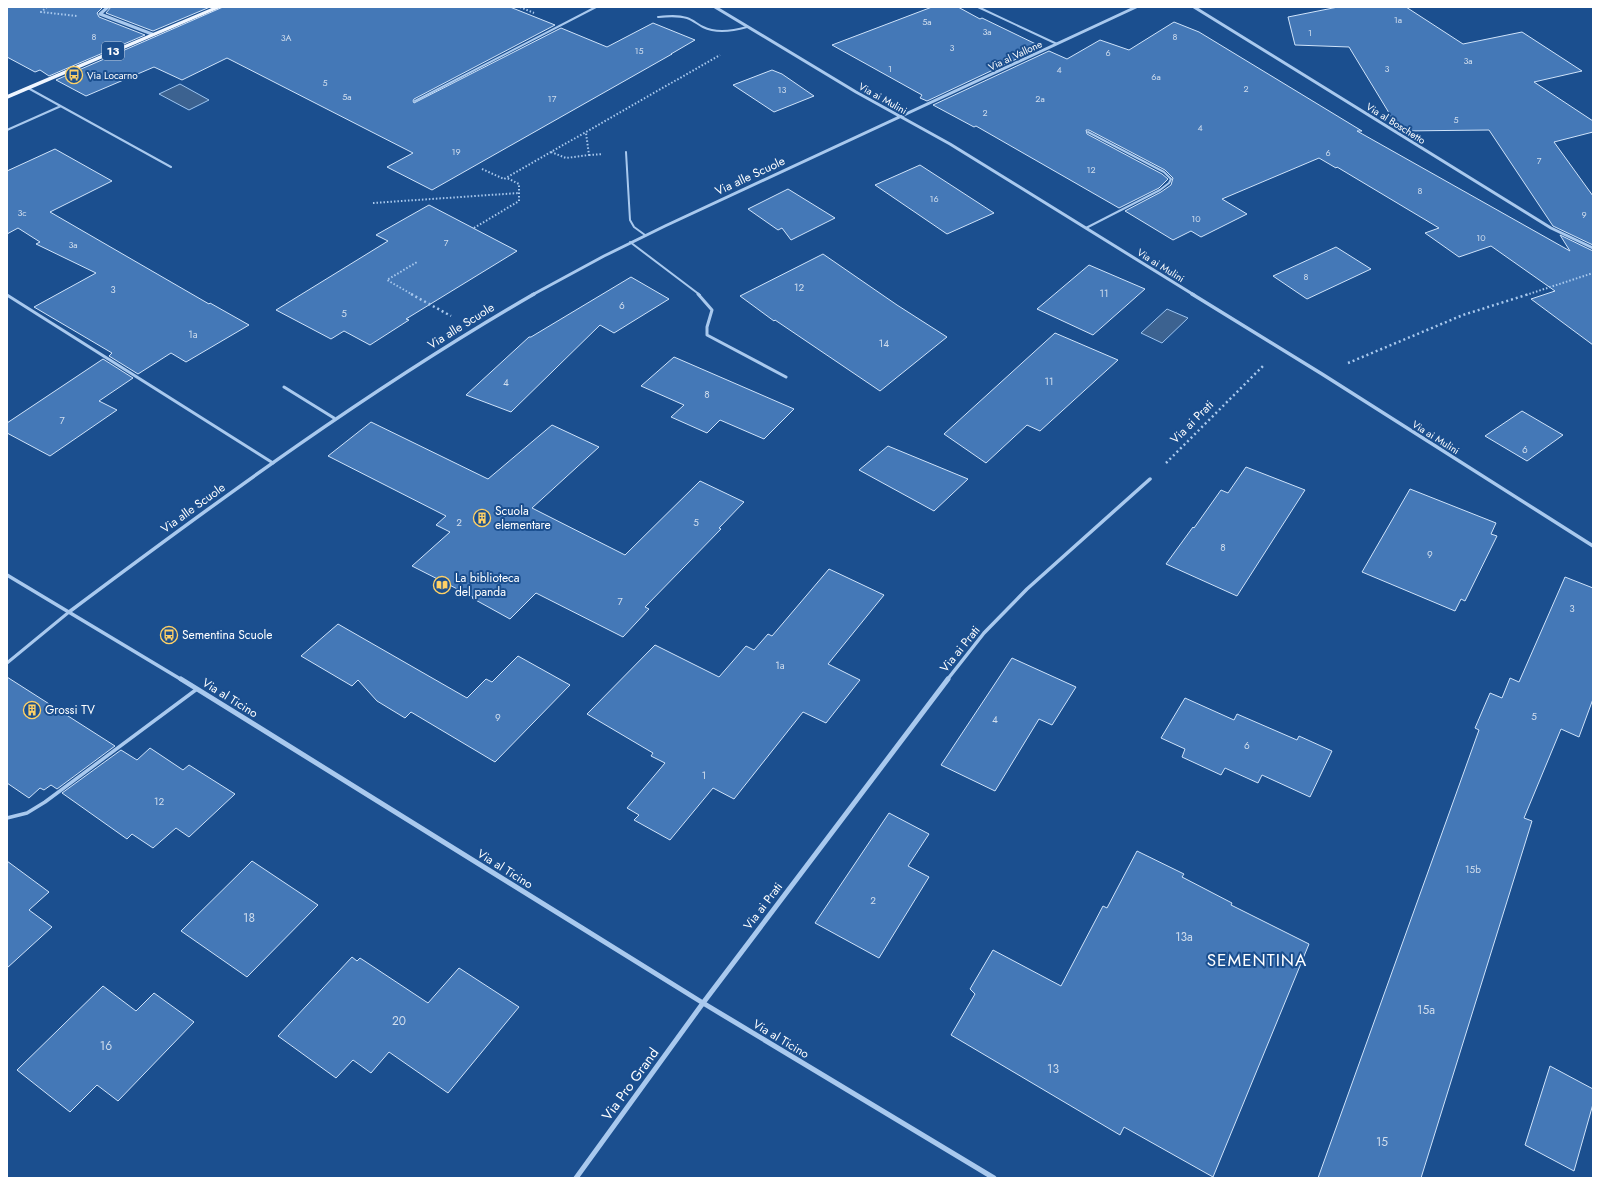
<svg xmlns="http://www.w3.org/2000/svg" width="1600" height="1185" font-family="Jost,sans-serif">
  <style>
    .water { fill: #3c6290; stroke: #9cc4f0 }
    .building { fill: #4478b7; stroke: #cfe3fa }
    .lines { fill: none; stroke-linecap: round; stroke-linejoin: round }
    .path-far1 { stroke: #a9c9ee; stroke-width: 2; stroke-dasharray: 1.5 2; stroke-linecap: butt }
    .path { stroke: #a9c9ee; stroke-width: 2.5; stroke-dasharray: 2 3; stroke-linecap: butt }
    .service-far2 { stroke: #a9c9ee; stroke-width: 2 }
    .service-far1 { stroke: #a9c9ee; stroke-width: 3 }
    .service { stroke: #a9c9ee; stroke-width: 3.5 }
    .minor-far2 { stroke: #a9c9ee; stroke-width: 3 }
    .minor-far1 { stroke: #a9c9ee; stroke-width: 3.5 }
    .minor { stroke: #a9c9ee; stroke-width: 5 }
    .primary { fill: #f0f6ff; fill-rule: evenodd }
    .labels { text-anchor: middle; stroke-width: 4; stroke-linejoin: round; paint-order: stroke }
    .far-number-label { font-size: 9px; fill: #d0dded }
    .far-street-label { font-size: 10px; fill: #fff; stroke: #1b4f8f }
    .far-poi-label { font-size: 10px; fill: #fff; stroke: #1b4f8f; text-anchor: start }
    .number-label { font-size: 10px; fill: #d0dded }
    .shield { fill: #1b4f8f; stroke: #bbcadd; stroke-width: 1 }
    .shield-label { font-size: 11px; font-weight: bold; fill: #fff }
    .street-label { font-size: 12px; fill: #fff; stroke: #1b4f8f }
    .poi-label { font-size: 12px; fill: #fff; stroke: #1b4f8f; text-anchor: start }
    .near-number-label { font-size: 12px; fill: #d0dded }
    .near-street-label { font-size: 14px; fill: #fff; stroke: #1b4f8f }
    .near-quarter-label { font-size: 17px; letter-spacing: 1px; fill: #fff; stroke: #1b4f8f }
  </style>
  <rect width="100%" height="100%" fill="#1b4f8f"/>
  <path class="water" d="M 180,84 L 209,100 L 189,110 L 159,94 Z
    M 1167,309 L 1188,318 L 1162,343 L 1141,333 Z"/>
  <path class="building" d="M 7,7 L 103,7 L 97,13 L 99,17 L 145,35 L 49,76 L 40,70 L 35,72 L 7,57 Z
    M 111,7 L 210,7 L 153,31 L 106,13 Z
    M 223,7 L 510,7 L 555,25 L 414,99 L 413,101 L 414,103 L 561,28 L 607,47 L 653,23 L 695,40 L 671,54 L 672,54 L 432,190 L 387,167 L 413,153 L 227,58 L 182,80 L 154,67 L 86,96 L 56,80 Z
    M 932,7 L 958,7 L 980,19 L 982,18 L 1042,47 L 927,101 L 920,98 L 922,95 L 832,45 Z
    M 1338,7 L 1406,7 L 1463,44 L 1522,32 L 1582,71 L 1534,82 L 1593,121 L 1593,132 L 1554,142 L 1593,196 L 1593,245 L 1553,226 L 1489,130 L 1400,131 L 1349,47 L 1295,45 L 1288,17 Z
    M 1174,22 L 1199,32 L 1362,131 L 1357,131 L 1570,251 L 1560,235 L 1593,251 L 1593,345 L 1531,299 L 1555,291 L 1491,246 L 1459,257 L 1425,233 L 1439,228 L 1337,167 L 1336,168 L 1319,158 L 1222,199 L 1247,214 L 1201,237 L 1191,231 L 1173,240 L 1125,211 L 1161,192 L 1171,185 L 1173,178 L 1165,170 L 1089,130 L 1086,130 L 1087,134 L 1162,174 L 1168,179 L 1159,188 L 1119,208 L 976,126 L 974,127 L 933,105 L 1049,51 L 1067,59 L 1100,40 L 1129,50 Z
    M 772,70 L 782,74 L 814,96 L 774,112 L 733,85 Z
    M 55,149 L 112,181 L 50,212 L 209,304 L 210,303 L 249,325 L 186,362 L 171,353 L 138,374 L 109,356 L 112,353 L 34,307 L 96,273 L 36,244 L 40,242 L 18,228 L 7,234 L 7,171 Z
    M 920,165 L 994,213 L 947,234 L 875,185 Z
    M 788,189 L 835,218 L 791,240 L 782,228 L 778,230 L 748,209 Z
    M 429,205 L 517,251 L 406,319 L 409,320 L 370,345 L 344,331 L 331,339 L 276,310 L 388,241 L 376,235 Z
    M 1336,247 L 1371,269 L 1307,299 L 1273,276 Z
    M 823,254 L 897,305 L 947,337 L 880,391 L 775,320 L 774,321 L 740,296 Z
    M 1089,265 L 1145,289 L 1093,335 L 1037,309 Z
    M 631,277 L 669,299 L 614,333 L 600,325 L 511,412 L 466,395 L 529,337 L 531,337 Z
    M 1055,333 L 1118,360 L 1040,431 L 1027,425 L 986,463 L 944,434 Z
    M 674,357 L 794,409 L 764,439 L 720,420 L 707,433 L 671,417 L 684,405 L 641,386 Z
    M 103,359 L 133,378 L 99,401 L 117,410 L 50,456 L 7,433 L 7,423 Z
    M 1522,411 L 1563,435 L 1527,461 L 1485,436 Z
    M 371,422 L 488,479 L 552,425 L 599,447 L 532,508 L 625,555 L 700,481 L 744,502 L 719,528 L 721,529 L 645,607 L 649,609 L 623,637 L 536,593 L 510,619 L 472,598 L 473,597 L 412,566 L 450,532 L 436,525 L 446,516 L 328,456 Z
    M 888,446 L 968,479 L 934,511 L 859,470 Z
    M 1246,467 L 1305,490 L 1237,596 L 1166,564 L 1193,527 L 1194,528 L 1221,490 L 1228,493 Z
    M 1410,489 L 1496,523 L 1491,534 L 1497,536 L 1465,601 L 1461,599 L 1455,611 L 1362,572 Z
    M 829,569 L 884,595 L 828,664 L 860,680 L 826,723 L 803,712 L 734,799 L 713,788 L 670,840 L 634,820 L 639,815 L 627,808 L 665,763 L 651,756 L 653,753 L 587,714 L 655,645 L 719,677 L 746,646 L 754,650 L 768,634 L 772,636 Z
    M 1565,577 L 1593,588 L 1593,699 L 1579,737 L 1561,729 L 1524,818 L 1532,821 L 1421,1178 L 1318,1178 L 1479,730 L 1475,728 L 1490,693 L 1502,698 L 1510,678 L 1519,682 Z
    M 338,624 L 467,698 L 486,679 L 492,682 L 518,656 L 570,685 L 495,762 L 411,712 L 405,718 L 377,701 L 358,680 L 352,686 L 301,656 Z
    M 1012,658 L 1076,687 L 1052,725 L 1039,719 L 995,791 L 941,765 Z
    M 7,677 L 115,746 L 57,789 L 51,785 L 44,790 L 40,788 L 29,798 L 7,783 Z
    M 1185,698 L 1234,720 L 1237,714 L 1297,740 L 1299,736 L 1332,751 L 1310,797 L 1262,775 L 1258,783 L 1225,768 L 1221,775 L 1182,757 L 1185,749 L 1161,738 Z
    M 150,748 L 183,770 L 189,765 L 235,794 L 189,837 L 176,828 L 153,848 L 132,834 L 127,839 L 62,793 L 121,750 L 137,760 Z
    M 889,813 L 929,834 L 908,866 L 929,877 L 879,958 L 815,923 Z
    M 1137,851 L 1184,874 L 1182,877 L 1232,903 L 1231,905 L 1309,944 L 1213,1177 L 1124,1127 L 1120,1135 L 951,1035 L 975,994 L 970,989 L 993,950 L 1061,986 L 1103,906 L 1107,908 Z
    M 7,861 L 49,892 L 29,910 L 52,927 L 7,968 Z
    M 252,861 L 318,905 L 247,977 L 181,931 Z
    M 352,957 L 357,961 L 360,958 L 428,1003 L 459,968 L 519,1007 L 448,1093 L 389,1052 L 371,1073 L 353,1060 L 336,1078 L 278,1036 Z
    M 103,986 L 136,1011 L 154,993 L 194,1022 L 118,1101 L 97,1085 L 70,1112 L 17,1070 Z
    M 1550,1066 L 1593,1089 L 1593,1104 L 1574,1171 L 1525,1145 Z"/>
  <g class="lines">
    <path class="path-far1" d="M 47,7 L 41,12 L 77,16
      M 520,7 L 534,13
      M 551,152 L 566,158 L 589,155 L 586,133
      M 589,155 L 603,154
      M 482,169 L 504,179 L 720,55
      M 373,203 L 519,193
      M 474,228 L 519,201 L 519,184 L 507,178
      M 413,295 L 387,280 L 417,262
      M 1526,295 L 1593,273"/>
    <path class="path" d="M 411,294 L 451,316
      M 1348,363 L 1463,315 L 1529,294
      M 1166,463 L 1263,366"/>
    <path class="service-far2" d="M 978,7 L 1057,44
      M 658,17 C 668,16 677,15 687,18 C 693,20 697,24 703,27 C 717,34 733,31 747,27
      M 28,88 L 171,167
      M 415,101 L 596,7
      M 7,130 L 61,106
      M 626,152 L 630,220 L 634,227 L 645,235
      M 1086,228 L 1160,190 L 1169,183 L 1171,179 L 1164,172 L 1088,132
      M 630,242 L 700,295"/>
    <path class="service-far1" d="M 698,294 L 712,310 L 707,327 L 707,335 L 786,377
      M 7,295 L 273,463
      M 284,387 L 334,418
      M 7,663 L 69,612"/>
    <path class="service" d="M 7,818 L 27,813 L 45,802 L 197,689"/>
    <path class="minor-far2" d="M 108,7 L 100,14 L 152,34
      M 715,7 L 856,92 L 950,144 L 1194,295
      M 1194,7 L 1551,228 L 1593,248
      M 532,295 L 604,256 L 665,226 L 1136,7"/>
    <path class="minor-far1" d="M 1192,294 L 1322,374 L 1593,546
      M 7,575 L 182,680
      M 69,612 C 220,499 371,388 534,294
      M 947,680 L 984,633 L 1027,589 L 1150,479"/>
    <path class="minor" d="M 181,679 L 703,1003 L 994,1178
      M 576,1178 L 703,1003 L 948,679"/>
    <path class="primary" d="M 214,7 L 222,7 L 7,99 L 7,95 Z"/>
  </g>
  <defs>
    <g id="bus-ring" transform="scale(0.9)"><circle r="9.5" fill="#1b4f8f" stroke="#ffd166" stroke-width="1.5"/><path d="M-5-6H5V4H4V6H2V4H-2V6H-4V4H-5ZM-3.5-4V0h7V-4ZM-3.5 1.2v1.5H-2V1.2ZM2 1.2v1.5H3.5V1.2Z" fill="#ffd166"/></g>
    <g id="building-ring" transform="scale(0.9)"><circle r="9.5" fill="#1b4f8f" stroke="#ffd166" stroke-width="1.5"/><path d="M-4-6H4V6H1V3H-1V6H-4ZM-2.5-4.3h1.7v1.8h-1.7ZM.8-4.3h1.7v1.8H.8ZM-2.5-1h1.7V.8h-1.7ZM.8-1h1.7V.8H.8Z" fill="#ffd166"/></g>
    <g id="library-ring" transform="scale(0.9)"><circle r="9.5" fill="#1b4f8f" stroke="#ffd166" stroke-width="1.5"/><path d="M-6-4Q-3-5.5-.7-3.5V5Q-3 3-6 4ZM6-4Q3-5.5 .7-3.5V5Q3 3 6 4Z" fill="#ffd166"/></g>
  </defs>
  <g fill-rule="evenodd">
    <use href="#bus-ring" x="74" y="75"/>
    <use href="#building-ring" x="482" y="518"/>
    <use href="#library-ring" x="442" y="585"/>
    <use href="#bus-ring" x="169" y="635"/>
    <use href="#building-ring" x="32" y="710"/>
  </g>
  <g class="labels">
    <g class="far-number-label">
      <text x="1398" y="23">1a</text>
      <text x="927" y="25">5a</text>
      <text x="987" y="35">3a</text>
      <text x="1310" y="36">1</text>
      <text x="94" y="40">8</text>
      <text x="1175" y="40">8</text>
      <text x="286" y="41">3A</text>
      <text x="952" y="51">3</text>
      <text x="639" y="54">15</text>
      <text x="1108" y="56">6</text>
      <text x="1468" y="64">3a</text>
      <text x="890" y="72">1</text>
      <text x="1387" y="72">3</text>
      <text x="1059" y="73">4</text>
      <text x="1156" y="80">6a</text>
      <text x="325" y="86">5</text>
      <text x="1246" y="92">2</text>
      <text x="782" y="93">13</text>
      <text x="347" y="100">5a</text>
      <text x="552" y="102">17</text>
      <text x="1040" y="102">2a</text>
      <text x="985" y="116">2</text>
      <text x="1456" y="123">5</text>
      <text x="1200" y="131">4</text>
      <text x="456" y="155">19</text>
      <text x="1328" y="156">6</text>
      <text x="1539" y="164">7</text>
      <text x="1091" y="173">12</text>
      <text x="1420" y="194">8</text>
      <text x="934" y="202">16</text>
      <text x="22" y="216">3c</text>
      <text x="1584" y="218">9</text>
      <text x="1196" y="222">10</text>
      <text x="1481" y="241">10</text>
      <text x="446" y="246">7</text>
      <text x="73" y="248">3a</text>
      <text x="1306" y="280">8</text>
    </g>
    <g class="far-street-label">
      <text transform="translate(1015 55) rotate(-25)" y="4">Via al Vallone</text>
      <text transform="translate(883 98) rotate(29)" y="4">Via ai Mulini</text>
      <text transform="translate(1396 123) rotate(32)" y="4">Via al Boschetto</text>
      <text transform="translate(1161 265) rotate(32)" y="4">Via ai Mulini</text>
      <text transform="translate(1436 437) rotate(32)" y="4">Via ai Mulini</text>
    </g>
    <g class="far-poi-label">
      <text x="87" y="79">Via Locarno</text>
    </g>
    <g class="number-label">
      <text x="799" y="291">12</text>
      <text x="113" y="293">3</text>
      <text x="1104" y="297">11</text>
      <text x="622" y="309">6</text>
      <text x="344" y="317">5</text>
      <text x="193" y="338">1a</text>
      <text x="884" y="347">14</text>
      <text x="1049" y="385">11</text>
      <text x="506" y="386">4</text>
      <text x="707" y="398">8</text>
      <text x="62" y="424">7</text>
      <text x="1525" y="453">6</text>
      <text x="459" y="526">2</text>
      <text x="696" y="526">5</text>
      <text x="1223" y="551">8</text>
      <text x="1430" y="558">9</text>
      <text x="620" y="605">7</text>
      <text x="1572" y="612">3</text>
      <text x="780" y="669">1a</text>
      <text x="1534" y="720">5</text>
      <text x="498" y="721">9</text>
      <text x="995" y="723">4</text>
      <text x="1247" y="749">6</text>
      <text x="704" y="779">1</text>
      <text x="159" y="805">12</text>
      <text x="1473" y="873">15b</text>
      <text x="873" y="904">2</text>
    </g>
    <rect class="shield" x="102" y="42" width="22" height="18" rx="3"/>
    <g class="shield-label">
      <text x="113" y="55">13</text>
    </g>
    <g class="street-label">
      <text transform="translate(750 176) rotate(-25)" y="4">Via alle Scuole</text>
      <text transform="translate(461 326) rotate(-32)" y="4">Via alle Scuole</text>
      <text transform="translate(1192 422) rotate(-45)" y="4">Via ai Prati</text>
      <text transform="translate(193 508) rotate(-36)" y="4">Via alle Scuole</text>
      <text transform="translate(960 649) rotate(-51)" y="4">Via ai Prati</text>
      <text transform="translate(230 698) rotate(32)" y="4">Via al Ticino</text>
      <text transform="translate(505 869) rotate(32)" y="4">Via al Ticino</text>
      <text transform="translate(763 906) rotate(-53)" y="4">Via ai Prati</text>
      <text transform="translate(781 1039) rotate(31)" y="4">Via al Ticino</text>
    </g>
    <g class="poi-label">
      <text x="495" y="515">Scuola<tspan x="495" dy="14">elementare</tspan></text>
      <text x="455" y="582">La biblioteca<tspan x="455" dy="14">del panda</tspan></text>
      <text x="182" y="639">Sementina Scuole</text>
      <text x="45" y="714">Grossi TV</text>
    </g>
    <g class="near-number-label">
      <text x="249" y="922">18</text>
      <text x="1184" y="941">13a</text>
      <text x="1426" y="1014">15a</text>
      <text x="399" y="1025">20</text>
      <text x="106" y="1050">16</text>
      <text x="1053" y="1073">13</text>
      <text x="1382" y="1146">15</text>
    </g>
    <g class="near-street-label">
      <text transform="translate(630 1084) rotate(-54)" y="5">Via Pro Grand</text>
    </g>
    <g class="near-quarter-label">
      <text x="1257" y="966">SEMENTINA</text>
    </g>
  </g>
  <rect width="1600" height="1185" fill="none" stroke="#ffffff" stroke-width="16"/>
</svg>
